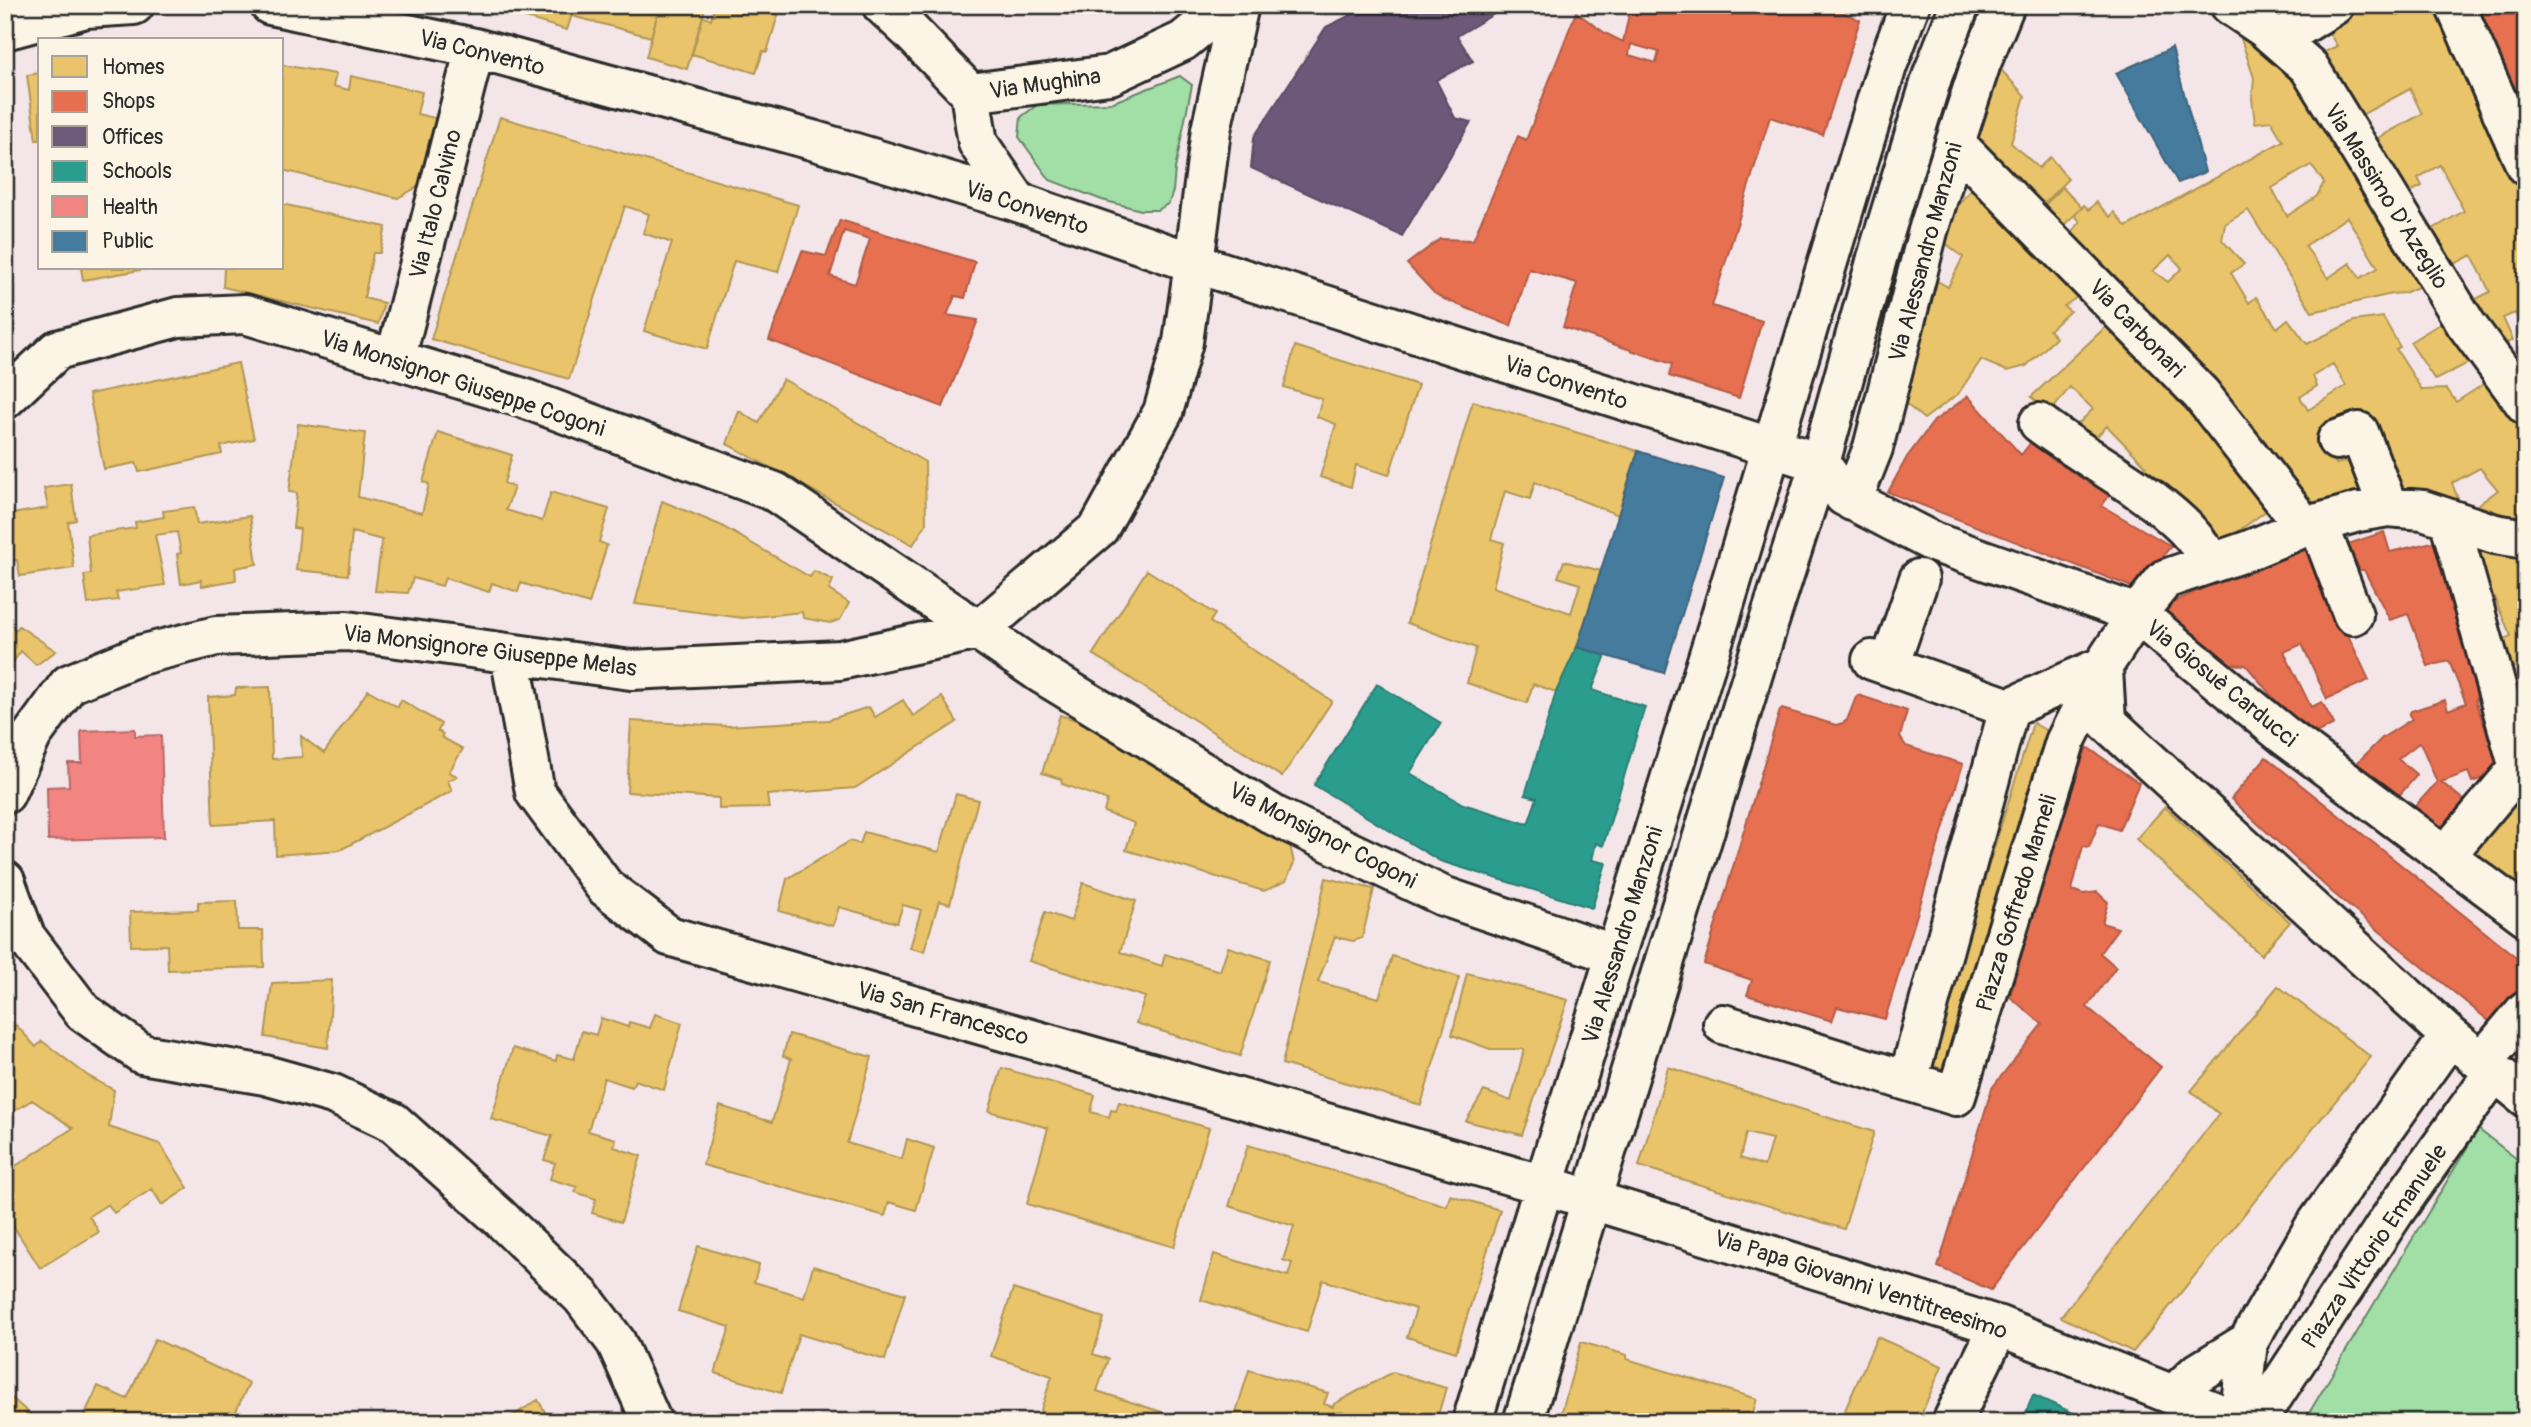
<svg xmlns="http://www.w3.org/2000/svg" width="2531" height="1427" font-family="Pangolin,sans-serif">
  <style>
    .green { fill: #a2dfa6; stroke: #668568; stroke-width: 2 }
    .homes { fill: #e9c46a; stroke: #b09657; stroke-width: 2; fill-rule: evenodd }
    .shops { fill: #e76f51; stroke: #af5b46; stroke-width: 2; fill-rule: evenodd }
    .offices { fill: #6d597a; stroke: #594b62; stroke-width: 2 }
    .schools { fill: #2a9d8f; stroke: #2a7b71; stroke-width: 2 }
    .health { fill: #f28482; stroke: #b66968; stroke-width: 2 }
    .public { fill: #457b9d; stroke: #3d637b; stroke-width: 2 }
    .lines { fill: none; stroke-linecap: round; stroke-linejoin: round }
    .street-casing { stroke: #2b2b2b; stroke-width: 44 }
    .secondary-casing { stroke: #2b2b2b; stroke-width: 44 }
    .street { stroke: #fcf5e5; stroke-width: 38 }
    .secondary { stroke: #fcf5e5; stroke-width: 38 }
    .labels { text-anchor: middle; stroke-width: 7; stroke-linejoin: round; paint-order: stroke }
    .street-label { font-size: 23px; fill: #2b2b2b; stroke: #fcf5e5 }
  </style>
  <rect width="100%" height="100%" fill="#f4e6e8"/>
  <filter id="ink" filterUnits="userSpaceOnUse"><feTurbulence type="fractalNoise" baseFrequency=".0143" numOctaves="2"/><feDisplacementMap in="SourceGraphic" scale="14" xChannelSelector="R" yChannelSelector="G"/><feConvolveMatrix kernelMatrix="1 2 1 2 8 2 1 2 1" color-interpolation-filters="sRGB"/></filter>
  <g filter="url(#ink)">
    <path class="green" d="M 1180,76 L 1192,85 L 1175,169 L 1173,191 L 1169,203 L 1158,210 L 1141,210 L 1102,200 L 1050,180 L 1019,137 L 1021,117 L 1037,105 L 1111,103 Z
      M 2478,1129 L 2526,1166 L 2526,1422 L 2314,1422 L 2306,1418 Z"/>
    <path class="homes" d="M 499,5 L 575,5 L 567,30 L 498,10 Z
      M 575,5 L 660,5 L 651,37 L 572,16 Z
      M 660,5 L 706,5 L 687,69 L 646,57 Z
      M 715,5 L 781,5 L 767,52 L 763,51 L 756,73 L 692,54 L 703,17 L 711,19 Z
      M 1046,5 L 1149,5 L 1139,11 L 1069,15 Z
      M 2247,5 L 2318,5 L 2284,28 Z
      M 2357,5 L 2437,5 L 2526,207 L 2526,335 L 2515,313 L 2503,318 L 2513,340 L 2497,348 L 2474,300 L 2490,292 L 2472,255 L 2442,270 L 2422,235 L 2464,211 L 2440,165 L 2418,178 L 2422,186 L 2401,197 L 2369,143 L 2422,114 L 2410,89 L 2354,119 L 2316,56 L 2337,46 L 2325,26 Z
      M 2240,36 L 2258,43 L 2278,59 L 2323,118 L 2423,285 L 2404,293 L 2392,294 L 2312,312 L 2248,210 L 2225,224 L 2222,240 L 2244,264 L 2231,273 L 2249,303 L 2256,297 L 2277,328 L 2288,319 L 2307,344 L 2354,321 L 2383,317 L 2400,347 L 2396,349 L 2422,390 L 2447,389 L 2456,402 L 2487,382 L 2526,435 L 2526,523 L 2478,505 L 2498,490 L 2480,468 L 2452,483 L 2458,499 L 2403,492 L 2359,412 L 2321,436 L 2336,464 L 2360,458 L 2370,490 L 2313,505 L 2308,503 L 2292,484 L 2266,442 L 2227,398 L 2070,242 L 2074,230 L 2080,222 L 2075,215 L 2084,205 L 2089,210 L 2096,202 L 2110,217 L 2114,212 L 2126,227 L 2283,141 L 2271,121 L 2255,123 L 2252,99 L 2254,78 ZM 2311,165 L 2324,182 L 2317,196 L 2287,216 L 2272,188 ZM 2347,217 L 2378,268 L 2360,278 L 2350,263 L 2328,278 L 2305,246 ZM 2170,255 L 2182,268 L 2168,282 L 2153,271 ZM 2333,364 L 2346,386 L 2308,410 L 2300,397 L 2317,386 L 2313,376 Z
      M 1993,61 L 2025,96 L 2011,143 L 2039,168 L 2050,157 L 2068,179 L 2033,214 L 1969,151 Z
      M 282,65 L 336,74 L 333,86 L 349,90 L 351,76 L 422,92 L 417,114 L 439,119 L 419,186 L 398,198 L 282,170 Z
      M 40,73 L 40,140 L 36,140 L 27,75 Z
      M 500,117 L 798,205 L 778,272 L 734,261 L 707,349 L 644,331 L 672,243 L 643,233 L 649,214 L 625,206 L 569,379 L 431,339 Z
      M 1980,178 L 2086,291 L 2064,306 L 2070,311 L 2049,330 L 2056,338 L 2026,366 L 2007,371 L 1981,360 L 1958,394 L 1924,419 L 1900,399 L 1932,278 L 1948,287 L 1963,257 L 1939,238 L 1957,206 Z
      M 2062,187 L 2082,208 L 2064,225 L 2045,205 Z
      M 282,204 L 386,227 L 380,253 L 373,253 L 364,298 L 384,303 L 378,324 L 223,287 L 224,268 L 282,268 Z
      M 81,268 L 152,268 L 83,280 Z
      M 2446,320 L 2472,361 L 2435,380 L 2410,342 Z
      M 2112,321 L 2259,489 L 2270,508 L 2233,535 L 2210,544 L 2136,478 L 2146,466 L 2107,426 L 2090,443 L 2073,429 L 2093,409 L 2070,387 L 2050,413 L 2031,397 Z
      M 1295,346 L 1418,385 L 1389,475 L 1356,465 L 1351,487 L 1320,477 L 1336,424 L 1317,417 L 1322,399 L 1284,387 Z
      M 238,363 L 254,439 L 221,446 L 222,454 L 139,472 L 136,463 L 104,469 L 89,394 Z
      M 783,379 L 925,462 L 926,524 L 913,545 L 727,444 L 739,411 L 759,423 Z
      M 1473,401 L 1638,451 L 1618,515 L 1535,482 L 1530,499 L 1505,491 L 1491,539 L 1504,543 L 1493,587 L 1571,613 L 1580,584 L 1558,577 L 1564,561 L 1601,571 L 1577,647 L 1556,692 L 1533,684 L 1527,703 L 1467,683 L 1476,648 L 1407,623 Z
      M 298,424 L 365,433 L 358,497 L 422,513 L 429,484 L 423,482 L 438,432 L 512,455 L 504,483 L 514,487 L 506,510 L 542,521 L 551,492 L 609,509 L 599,542 L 607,545 L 589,604 L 521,583 L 518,592 L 492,583 L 489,592 L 445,578 L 442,586 L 413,578 L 408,593 L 375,591 L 382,540 L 352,532 L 348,575 L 296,570 L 300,529 L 293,528 L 297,493 L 289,492 Z
      M 71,484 L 76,520 L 68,522 L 74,568 L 20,576 L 17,560 L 5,561 L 5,515 L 48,508 L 44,488 Z
      M 662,501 L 720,525 L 810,577 L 814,571 L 833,580 L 829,590 L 849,603 L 840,620 L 830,623 L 803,618 L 802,612 L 743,618 L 635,604 Z
      M 194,507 L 197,524 L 250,516 L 257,564 L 235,568 L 236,580 L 202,586 L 201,580 L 181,584 L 177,554 L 181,553 L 177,532 L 155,535 L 165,585 L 116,592 L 118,600 L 88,604 L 84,575 L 91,574 L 87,535 L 136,528 L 135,522 L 164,517 L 163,511 Z
      M 2473,550 L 2526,555 L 2526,671 L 2523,663 L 2500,674 L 2491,645 L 2511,636 Z
      M 1147,570 L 1215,614 L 1210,622 L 1332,701 L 1282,777 L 1093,654 Z
      M 5,621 L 16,630 L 19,626 L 56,651 L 36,665 L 21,651 L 5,673 Z
      M 270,687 L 272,759 L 302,757 L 301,736 L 324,753 L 368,690 L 398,707 L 401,700 L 441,724 L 438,731 L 443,734 L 441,737 L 463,749 L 449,772 L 457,776 L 448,781 L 452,791 L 340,850 L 276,855 L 275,821 L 213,825 L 208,697 L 235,695 L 236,688 Z
      M 942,697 L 957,722 L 855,788 L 767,795 L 769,808 L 719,809 L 719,798 L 627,792 L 631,721 L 728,726 L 828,720 L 869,707 L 875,717 L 903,700 L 913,716 Z
      M 1060,715 L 1100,728 L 1284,838 L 1290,845 L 1294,863 L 1286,881 L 1264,891 L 1126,850 L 1134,823 L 1104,812 L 1107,800 L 1062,784 L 1061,779 L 1042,773 Z
      M 2033,723 L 2056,736 L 1949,1072 L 1927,1063 Z
      M 2526,792 L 2526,908 L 2457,854 Z
      M 956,794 L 978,800 L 950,904 L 939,901 L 924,951 L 910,948 L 921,910 L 903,905 L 897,923 L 839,907 L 833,926 L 779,911 L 787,879 L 850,841 L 860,844 L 864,832 L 939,852 Z
      M 2165,807 L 2290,922 L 2261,955 L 2136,839 Z
      M 1326,878 L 1374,889 L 1362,938 L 1353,941 L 1335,937 L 1318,982 L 1379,998 L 1392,956 L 1459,977 L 1421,1105 L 1282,1064 Z
      M 1083,883 L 1136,901 L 1120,952 L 1162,966 L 1165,954 L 1220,971 L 1228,947 L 1270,960 L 1240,1056 L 1136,1023 L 1145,997 L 1029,961 L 1045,912 L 1071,921 Z
      M 237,901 L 238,930 L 263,930 L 264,967 L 168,970 L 167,945 L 131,946 L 130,912 L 198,910 L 198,902 Z
      M 1467,973 L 1568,1000 L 1522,1135 L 1466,1121 L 1484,1091 L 1511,1101 L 1524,1049 L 1490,1049 L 1452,1035 Z
      M 332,980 L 328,1048 L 265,1037 L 272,983 Z
      M 2278,986 L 2371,1057 L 2133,1352 L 2061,1317 L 2219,1114 L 2191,1091 Z
      M 655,1014 L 682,1023 L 664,1090 L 635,1080 L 632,1087 L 604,1078 L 588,1131 L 616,1139 L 614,1147 L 641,1156 L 621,1222 L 592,1213 L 596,1199 L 575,1192 L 577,1187 L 550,1179 L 555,1163 L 544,1160 L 552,1136 L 491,1119 L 513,1048 L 556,1061 L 557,1055 L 574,1059 L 582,1031 L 596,1035 L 601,1018 L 628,1027 L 629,1022 L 650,1028 Z
      M 16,1025 L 36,1047 L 42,1041 L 88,1076 L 114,1090 L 109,1127 L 160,1144 L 188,1188 L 162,1205 L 152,1189 L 114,1213 L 108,1204 L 89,1216 L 99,1232 L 40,1268 L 7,1216 L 15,1211 L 5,1194 L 5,1173 L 73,1128 L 32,1100 L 5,1117 L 5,1038 Z
      M 789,1034 L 872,1057 L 847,1143 L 902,1159 L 907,1139 L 934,1148 L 916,1210 L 889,1202 L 885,1216 L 703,1165 L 720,1106 L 772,1122 L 791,1059 L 783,1056 Z
      M 1668,1067 L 1874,1132 L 1844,1229 L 1639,1166 ZM 1746,1133 L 1772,1139 L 1764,1166 L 1740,1158 Z
      M 1002,1068 L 1095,1095 L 1091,1112 L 1109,1117 L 1111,1110 L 1116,1111 L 1119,1102 L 1209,1128 L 1174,1247 L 1027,1204 L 1048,1128 L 989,1111 Z
      M 1248,1145 L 1447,1206 L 1450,1195 L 1500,1210 L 1456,1352 L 1407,1337 L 1416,1309 L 1323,1280 L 1307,1332 L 1201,1300 L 1214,1254 L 1288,1276 L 1292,1263 L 1283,1260 L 1294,1226 L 1229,1206 Z
      M 698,1246 L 759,1265 L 754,1282 L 804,1297 L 813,1266 L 905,1294 L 885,1360 L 799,1334 L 781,1393 L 715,1373 L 730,1327 L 678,1311 Z
      M 1013,1289 L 1104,1318 L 1093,1354 L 1108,1359 L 1097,1391 L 1177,1417 L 1176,1422 L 1037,1422 L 1052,1376 L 991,1356 Z
      M 1877,1337 L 1942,1366 L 1918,1422 L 1853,1422 L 1842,1417 Z
      M 155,1339 L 249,1383 L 231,1422 L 81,1422 L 98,1386 L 127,1399 Z
      M 1581,1342 L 1627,1355 L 1627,1359 L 1757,1399 L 1750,1422 L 1669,1422 L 1637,1411 L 1633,1422 L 1559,1422 Z
      M 1249,1370 L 1328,1393 L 1324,1404 L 1333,1407 L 1334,1404 L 1393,1372 L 1446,1388 L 1436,1422 L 1233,1422 Z
      M 5,1392 L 30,1414 L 22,1422 L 5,1422 Z
      M 538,1400 L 551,1422 L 503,1422 Z"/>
    <path class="shops" d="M 1631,5 L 1826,5 L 1860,20 L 1823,135 L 1770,117 L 1712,306 L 1762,321 L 1739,398 L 1669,376 L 1672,364 L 1563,327 L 1577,283 L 1529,269 L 1511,326 L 1444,299 L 1434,293 L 1407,264 L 1440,239 L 1473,240 L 1518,136 L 1526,140 L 1576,12 L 1605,33 L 1623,42 ZM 1631,44 L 1659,52 L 1656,63 L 1629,55 Z
      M 2476,5 L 2526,5 L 2526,120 Z
      M 840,220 L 975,262 L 965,298 L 955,296 L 947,315 L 978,320 L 943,407 L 769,340 L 802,251 L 826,256 ZM 844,231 L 870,239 L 855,284 L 830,276 Z
      M 1968,396 L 2021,455 L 2035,437 L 2115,486 L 2102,506 L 2171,546 L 2137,589 L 1888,492 L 1907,457 L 1934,421 Z
      M 2384,532 L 2390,552 L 2437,541 L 2487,695 L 2475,700 L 2501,772 L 2472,782 L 2468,772 L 2441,782 L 2475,809 L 2446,844 L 2410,812 L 2437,782 L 2420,742 L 2398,759 L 2417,775 L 2395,800 L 2355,765 L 2382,738 L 2412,719 L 2409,715 L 2411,711 L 2445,700 L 2448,710 L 2466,703 L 2449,661 L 2428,666 L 2408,614 L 2390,620 L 2364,570 L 2360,570 L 2348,544 Z
      M 2304,541 L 2369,680 L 2327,699 L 2302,644 L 2284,652 L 2311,707 L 2322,702 L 2334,724 L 2312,735 L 2289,717 L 2246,665 L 2227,664 L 2163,613 L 2165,606 Z
      M 1858,695 L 1907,711 L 1900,737 L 1906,746 L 1963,764 L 1885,1019 L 1837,1007 L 1832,1021 L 1747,995 L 1752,980 L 1704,964 L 1780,710 L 1782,709 L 1836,725 L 1843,723 L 1847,720 L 1856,697 Z
      M 2087,747 L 2139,783 L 2119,830 L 2099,823 L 2089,847 L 2083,846 L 2072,890 L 2083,894 L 2097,892 L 2108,902 L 2102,923 L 2118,928 L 2100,953 L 2116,967 L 2087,1007 L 2161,1067 L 1991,1290 L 1938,1267 L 1992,1088 L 2042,1024 L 2010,997 L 2054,837 Z
      M 2266,757 L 2526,965 L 2526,988 L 2495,1026 L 2333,893 L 2231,799 Z"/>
    <path class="offices" d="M 1371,5 L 1495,5 L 1499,11 L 1457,36 L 1473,61 L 1436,80 L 1455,118 L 1471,122 L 1402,236 L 1251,168 L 1254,137 L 1326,27 Z"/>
    <path class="schools" d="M 1577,647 L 1606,655 L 1592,690 L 1645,707 L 1603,846 L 1596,843 L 1592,860 L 1606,863 L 1592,908 L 1440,861 L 1314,785 L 1377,684 L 1441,723 L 1410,773 L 1463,804 L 1528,824 L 1537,798 L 1525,795 L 1556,692 Z
      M 2033,1395 L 2093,1422 L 2022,1422 Z"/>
    <path class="health" d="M 135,729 L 135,736 L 161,735 L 164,837 L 48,840 L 47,787 L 69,786 L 68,763 L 82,763 L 81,731 Z"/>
    <path class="public" d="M 2172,48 L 2205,172 L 2178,183 L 2116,73 Z
      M 1638,451 L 1724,478 L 1664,673 L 1577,647 Z"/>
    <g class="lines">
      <g class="street-casing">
        <path id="street" d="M 270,5 L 475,48 L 812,140 L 1018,202
          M 2230,5 L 2264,28 L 2309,67 L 2466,324 L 2526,405
          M 2455,5 L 2526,166
          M 5,30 L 86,8 L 134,5
          M 2278,40 L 2334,5
          M 1955,143 L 2201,394 L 2305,527
          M 395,360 L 475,48
          M 5,399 L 57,350 L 178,317 L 245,314 L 523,398 L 775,492 L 1042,674 L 1275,816 L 1443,896 L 1616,955
          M 2039,423 C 2085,458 2140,485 2181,524 C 2193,535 2203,550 2213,562
          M 2337,440 L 2359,432 L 2388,507
          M 1820,463 L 1844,496 L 1933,542 L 2137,614 L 2285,736 L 2526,916
          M 1852,501 L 1873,448 L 1928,231 L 1955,143 L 1981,63 L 2005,5
          M 2318,523 L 2353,615
          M 510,654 L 535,792 L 605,887 L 669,936 L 1544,1185 L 1472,1422
          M 1872,660 L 2009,708
          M 1889,666 L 1919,579
          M 2103,669 L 2106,721 L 2450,1036 L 2526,1097
          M 5,794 L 32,735 L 69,684 L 140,655 L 216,636 L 347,631 L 631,670 L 840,660 L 979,630 L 1099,528 L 1163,412 L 1183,342 L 1194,263 L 1820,463
          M 2445,856 L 2519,768 L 2449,519
          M 5,881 L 25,936 L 83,1012 L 142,1054 L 265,1075 L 333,1094 L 393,1122 L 499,1217 L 582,1297 L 616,1342 L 652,1422
          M 1723,1024 L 1956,1096 L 2065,742 L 2103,666 L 2137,614 L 2165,579 L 2247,551 L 2305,527 L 2358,512 L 2388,507 L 2423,510 L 2495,534 L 2526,539
          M 2483,1061 L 2526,1010
          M 1908,1081 L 2009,708 L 2103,666
          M 2175,1394 L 2196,1374 L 2248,1342 L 2313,1229 L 2450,1036
          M 2239,1421 L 2248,1342
          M 1523,1422 L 1766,631 L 1820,463 L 1881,244 L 1933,74 L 1960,5
          M 1952,1422 L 1999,1326
          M 2256,1422 L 2395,1211 L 2494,1072"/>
      </g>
      <g class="secondary-casing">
        <path id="secondary" d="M 882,5 L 910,31 L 970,93 L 978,143 L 1018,202 L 1194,263 L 1211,130 L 1239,5
          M 1910,5 L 1887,66 L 1720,619 L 1544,1185 L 1999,1326 L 2241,1422
          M 970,93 L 1110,75 L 1183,41 L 1227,5"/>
      </g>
      <use href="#street" class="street"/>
      <use href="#secondary" class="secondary"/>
    </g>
  </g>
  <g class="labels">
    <g class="street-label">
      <text transform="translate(482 52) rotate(14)" y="8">Via Convento</text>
      <text transform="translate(1045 83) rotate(-8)" y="8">Via Mughina</text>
      <text transform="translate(2387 196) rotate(58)" y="8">Via Massimo D'Azeglio</text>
      <text transform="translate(435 204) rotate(-76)" y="8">Via Italo Calvino</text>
      <text transform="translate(1027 207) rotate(18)" y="8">Via Convento</text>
      <text transform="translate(1925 252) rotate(-75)" y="8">Via Alessandro Manzoni</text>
      <text transform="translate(2137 328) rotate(46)" y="8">Via Carbonari</text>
      <text transform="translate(1566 382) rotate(18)" y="8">Via Convento</text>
      <text transform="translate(463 383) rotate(18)" y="8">Via Monsignor Giuseppe Cogoni</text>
      <text transform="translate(490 650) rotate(7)" y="8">Via Monsignore Giuseppe Melas</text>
      <text transform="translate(2222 683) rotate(39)" y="8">Via Giosuè Carducci</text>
      <text transform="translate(1323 835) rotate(27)" y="8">Via Monsignor Cogoni</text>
      <text transform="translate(2016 903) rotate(-73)" y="8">Piazza Goffredo Mameli</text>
      <text transform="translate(1622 935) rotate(-73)" y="8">Via Alessandro Manzoni</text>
      <text transform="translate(943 1013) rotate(16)" y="8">Via San Francesco</text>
      <text transform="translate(2374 1246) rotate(-56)" y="8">Piazza Vittorio Emanuele</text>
      <text transform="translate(1861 1284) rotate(18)" y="8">Via Papa Giovanni Ventitreesimo</text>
    </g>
  </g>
  <rect width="2531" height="1427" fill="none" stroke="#fcf5e5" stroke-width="28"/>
  <rect x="14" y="14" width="2503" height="1399" fill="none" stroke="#2b2b2b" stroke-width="2.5" filter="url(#ink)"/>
  <rect x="38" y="38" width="245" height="231" fill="#fcf5e5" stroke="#a8a49b" stroke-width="2"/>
  <rect x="52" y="56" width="35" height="21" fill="#e9c46a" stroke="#a8a49b" stroke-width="2"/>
  <text x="102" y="74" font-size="21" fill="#2b2b2b">Homes</text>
  <rect x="52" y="91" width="35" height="21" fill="#e76f51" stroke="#a8a49b" stroke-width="2"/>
  <text x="102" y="108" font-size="21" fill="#2b2b2b">Shops</text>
  <rect x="52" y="126" width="35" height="21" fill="#6d597a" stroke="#a8a49b" stroke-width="2"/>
  <text x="102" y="144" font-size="21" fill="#2b2b2b">Offices</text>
  <rect x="52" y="161" width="35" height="21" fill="#2a9d8f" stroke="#a8a49b" stroke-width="2"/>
  <text x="102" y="178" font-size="21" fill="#2b2b2b">Schools</text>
  <rect x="52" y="196" width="35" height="21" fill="#f28482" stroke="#a8a49b" stroke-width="2"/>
  <text x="102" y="214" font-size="21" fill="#2b2b2b">Health</text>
  <rect x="52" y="231" width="35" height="21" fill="#457b9d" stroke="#a8a49b" stroke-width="2"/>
  <text x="102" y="248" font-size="21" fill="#2b2b2b">Public</text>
</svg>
